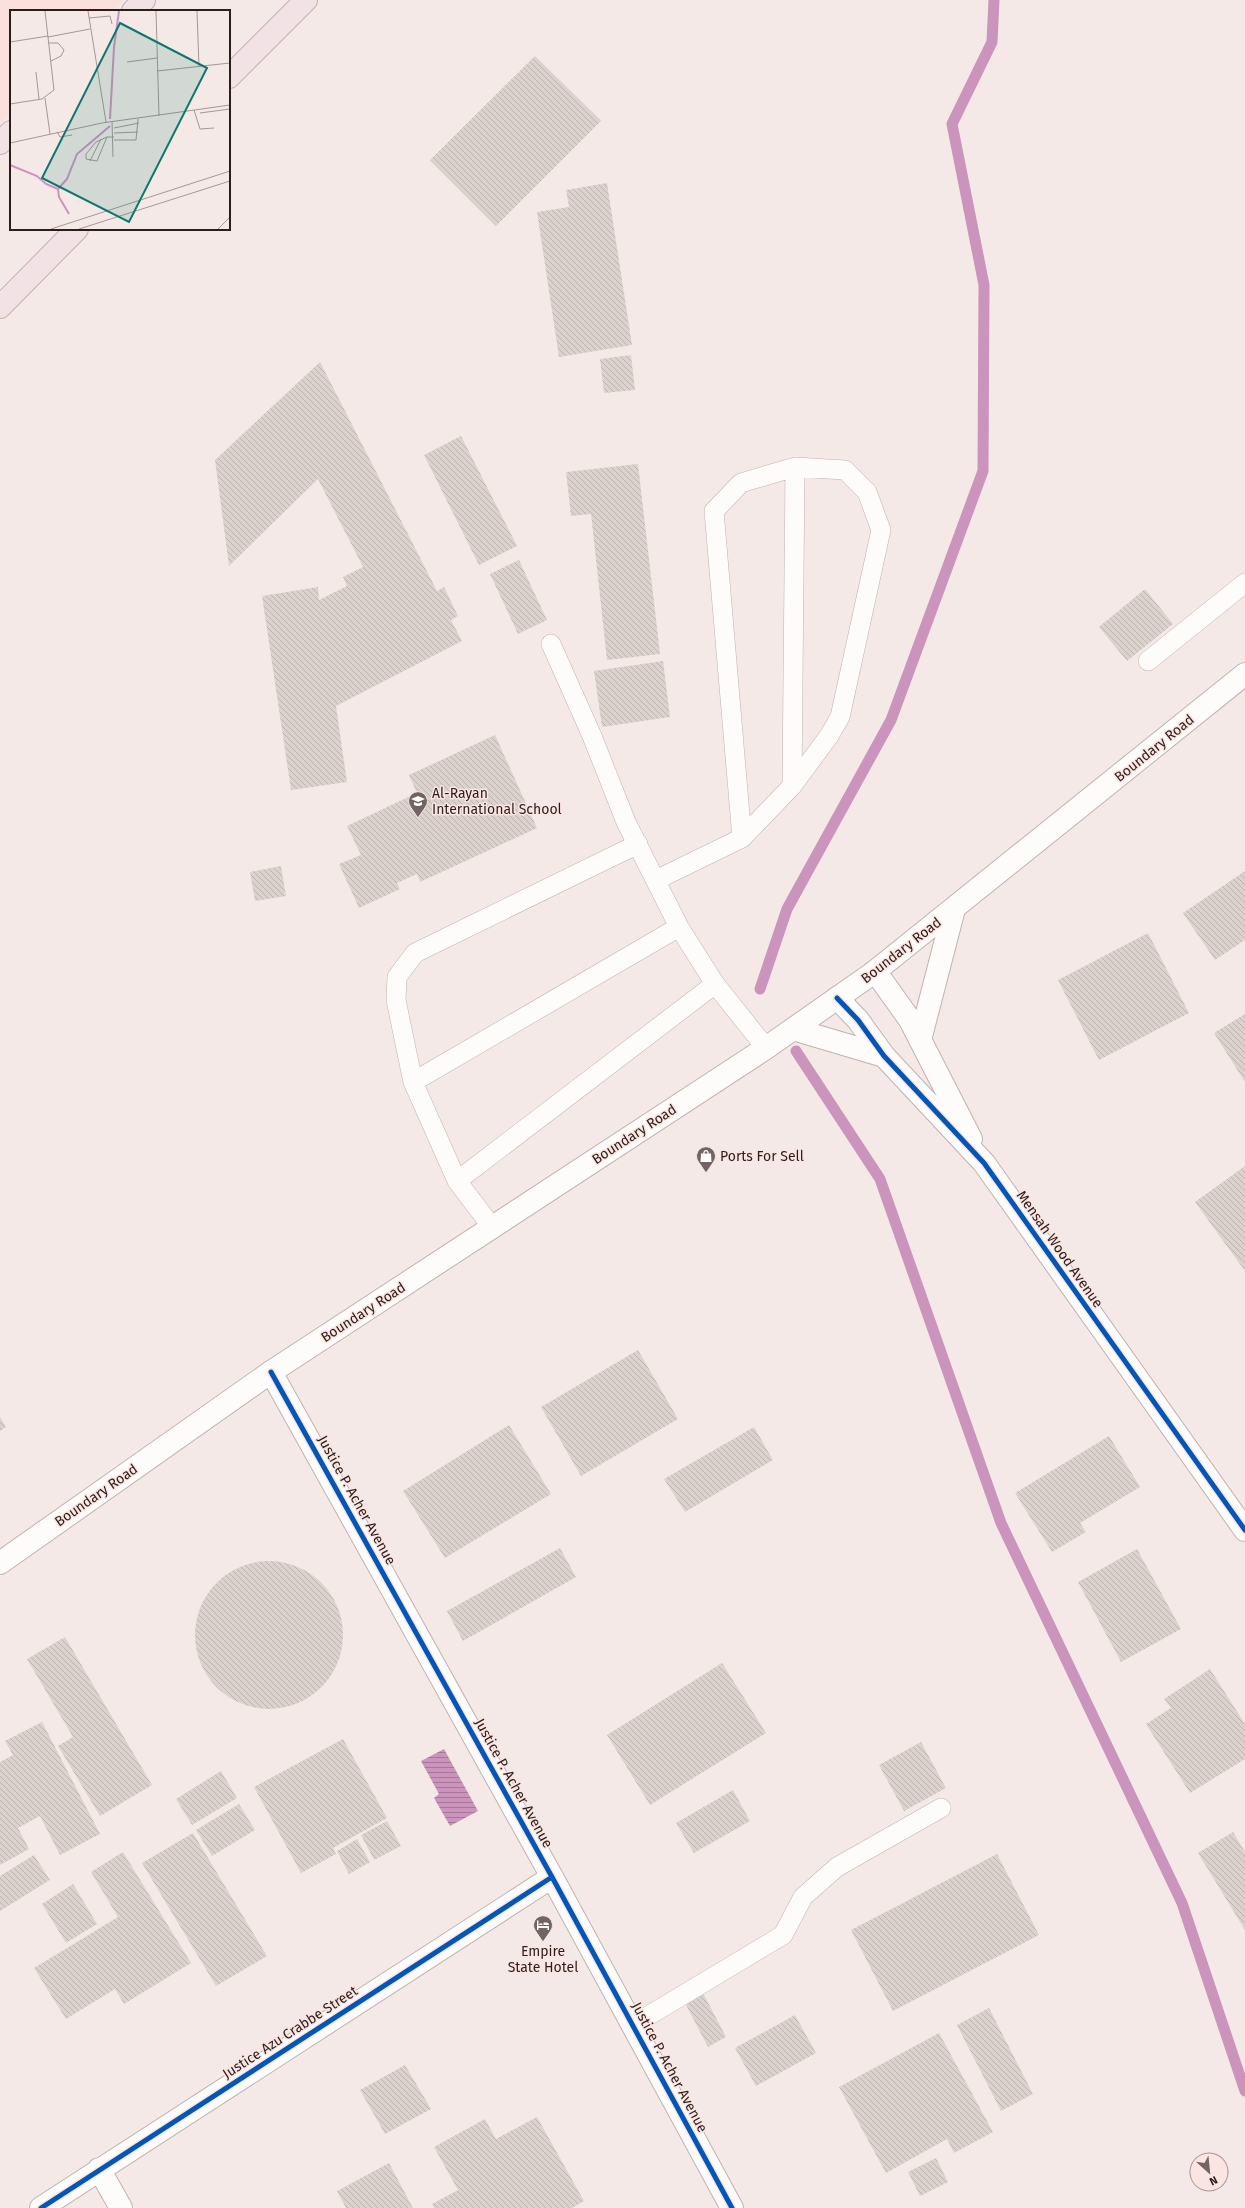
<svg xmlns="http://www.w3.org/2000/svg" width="1245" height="2208" font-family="'Fira Sans',sans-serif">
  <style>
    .built { fill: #fae1dd }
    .water { fill: url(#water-rules) }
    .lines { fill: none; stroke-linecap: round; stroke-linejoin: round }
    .stream { stroke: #cb94bc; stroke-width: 11 }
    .building { fill: url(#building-back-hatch) }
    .service-casing { stroke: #beb3b1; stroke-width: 20 }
    .minor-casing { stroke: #beb3b1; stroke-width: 24 }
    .tertiary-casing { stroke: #beb3b1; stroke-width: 24 }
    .secondary-casing { stroke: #beb3b1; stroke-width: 24 }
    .motorway-casing { stroke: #c4b0b2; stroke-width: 24 }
    .service { stroke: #fefcfb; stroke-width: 19 }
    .minor { stroke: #fefcfb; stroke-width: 22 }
    .tertiary { stroke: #fefcfb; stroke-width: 22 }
    .secondary { stroke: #fefcfb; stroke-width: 22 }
    .motorway { stroke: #f2e2e6; stroke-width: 22 }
    .cycleway-casing { stroke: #fbe5e1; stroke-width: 8 }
    .cycleway { stroke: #0057b8; stroke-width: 5 }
    .labels { text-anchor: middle; stroke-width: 3; stroke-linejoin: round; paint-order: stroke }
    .street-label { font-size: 14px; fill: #2a1d1b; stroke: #fbe5e1 }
    .poi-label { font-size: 14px; fill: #2a1d1b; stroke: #fbe5e1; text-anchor: start }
    .inset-river { fill: none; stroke: #cb94bc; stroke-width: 2 }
    .inset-road { fill: none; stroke: #a49795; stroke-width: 1 }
    .view { fill: #0f766e; fill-opacity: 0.15; stroke: #0f766e; stroke-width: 2 }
    .inset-edge { fill: none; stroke: #2a1d1b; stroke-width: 2 }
  </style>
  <defs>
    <pattern id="water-rules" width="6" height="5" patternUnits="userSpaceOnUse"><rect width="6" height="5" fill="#cb94bc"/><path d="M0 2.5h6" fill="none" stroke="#a57898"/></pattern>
    <pattern id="building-back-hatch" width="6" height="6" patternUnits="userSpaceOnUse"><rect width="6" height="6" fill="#dcd2cd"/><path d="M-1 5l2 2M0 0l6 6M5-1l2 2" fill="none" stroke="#bdb4af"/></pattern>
  </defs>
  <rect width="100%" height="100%" fill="#f5e9e7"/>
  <path class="built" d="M 0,0 L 124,0 L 113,11 L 11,11 L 11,113 L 0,124 Z"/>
  <path class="water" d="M 444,1749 L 478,1811 L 450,1826 L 434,1798 L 439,1794 L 421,1761 Z"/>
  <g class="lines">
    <path class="stream" d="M 760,989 L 787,909 L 891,720 L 983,471 L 984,285 L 952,124 L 992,42 L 994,0
      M 796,1051 L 880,1179 L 1001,1523 L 1182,1903 L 1245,2091"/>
  </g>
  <path class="building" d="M 535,56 L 601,121 L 496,226 L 430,160 Z
    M 607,183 L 632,345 L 559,357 L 537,212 L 569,207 L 566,190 Z
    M 631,355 L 635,390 L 604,393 L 600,359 Z
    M 320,362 L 437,591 L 444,587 L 458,616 L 451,620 L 462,641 L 336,706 L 347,782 L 291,790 L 262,596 L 318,587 L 319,600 L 347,586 L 343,577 L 363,567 L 318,479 L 229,566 L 215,460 Z
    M 461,436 L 517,546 L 479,565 L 424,455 Z
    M 638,464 L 660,654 L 607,660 L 591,514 L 571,516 L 566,472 Z
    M 519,560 L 547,620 L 518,634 L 490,574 Z
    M 1145,589 L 1173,624 L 1127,661 L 1099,627 Z
    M 663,661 L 670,717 L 602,727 L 594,671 Z
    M 495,735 L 537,828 L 420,882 L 417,874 L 397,883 L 400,889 L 359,908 L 339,864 L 361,855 L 347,826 L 417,793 L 409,775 Z
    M 281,866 L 286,896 L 255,901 L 250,872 Z
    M 1245,871 L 1245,940 L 1215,960 L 1183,913 Z
    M 1148,933 L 1189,1013 L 1099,1060 L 1058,980 Z
    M 1245,1014 L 1245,1082 L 1214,1033 Z
    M 1245,1166 L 1245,1271 L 1195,1202 Z
    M 638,1350 L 678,1419 L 581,1476 L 541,1407 Z
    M 0,1417 L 6,1427 L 0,1431 Z
    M 509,1425 L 551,1494 L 445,1558 L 403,1491 Z
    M 754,1427 L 773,1460 L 685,1512 L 664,1479 Z
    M 1109,1436 L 1140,1487 L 1080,1523 L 1086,1532 L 1052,1552 L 1015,1493 Z
    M 560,1548 L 576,1577 L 463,1641 L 447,1611 Z
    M 1137,1549 L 1181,1629 L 1121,1662 L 1078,1582 Z
    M195 1635a74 74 0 1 1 148 0a74 74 0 1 1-148 0Z
    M 65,1637 L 152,1785 L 100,1816 L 58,1746 L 73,1737 L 27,1659 Z
    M 722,1663 L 766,1733 L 650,1805 L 607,1735 Z
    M 1210,1669 L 1245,1724 L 1245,1759 L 1190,1793 L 1146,1724 L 1171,1708 L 1164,1699 Z
    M 42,1722 L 100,1834 L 60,1855 L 40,1816 L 18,1828 L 29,1849 L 0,1865 L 0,1762 L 13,1755 L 5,1741 Z
    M 343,1739 L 387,1818 L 333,1848 L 336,1854 L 301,1873 L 254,1787 Z
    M 921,1742 L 946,1788 L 904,1811 L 879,1765 Z
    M 221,1771 L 237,1798 L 192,1825 L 176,1799 Z
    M 733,1790 L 750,1821 L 694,1853 L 676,1823 Z
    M 239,1804 L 255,1830 L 212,1856 L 196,1830 Z
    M 387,1821 L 401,1846 L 374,1860 L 361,1835 Z
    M 1233,1832 L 1245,1852 L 1245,1930 L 1198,1853 Z
    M 193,1833 L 267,1956 L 216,1986 L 142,1863 Z
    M 357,1839 L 370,1862 L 349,1874 L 337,1851 Z
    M 123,1852 L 191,1963 L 124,2004 L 115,1989 L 66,2019 L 34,1968 L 118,1917 L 91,1872 Z
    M 997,1854 L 1039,1935 L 893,2011 L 851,1930 Z
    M 34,1855 L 50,1880 L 0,1911 L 0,1876 Z
    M 73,1884 L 97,1924 L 66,1943 L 42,1904 Z
    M 703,1993 L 726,2037 L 708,2047 L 685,2003 Z
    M 989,2008 L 1033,2094 L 1001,2111 L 957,2025 Z
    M 795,2015 L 816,2053 L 756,2086 L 735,2048 Z
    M 939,2033 L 993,2132 L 954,2153 L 947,2139 L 886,2173 L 839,2087 Z
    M 405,2065 L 431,2109 L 385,2134 L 360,2090 Z
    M 537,2117 L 584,2201 L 572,2208 L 434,2208 L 432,2204 L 458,2190 L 434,2147 L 485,2119 L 496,2139 Z
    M 936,2158 L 948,2182 L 920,2196 L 908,2172 Z
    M 389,2163 L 413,2208 L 346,2208 L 337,2191 Z"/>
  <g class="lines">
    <g class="service-casing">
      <path id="service" d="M 551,644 L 592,736 L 626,822 L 679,927 L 715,984 L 766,1048
        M 1148,661 L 1245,583
        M 792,786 L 795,467
        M 656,880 L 742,838 L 792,786 L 829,736 L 840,717 L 881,530 L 867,492 L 845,470 L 795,467 L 741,483 L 714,511 L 742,838
        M 413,1082 L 679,927
        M 457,1181 L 715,984
        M 492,1227 L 457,1181 L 413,1082 L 396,1000 L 397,977 L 415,953 L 638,844
        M 633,2025 L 783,1935 L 803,1897 L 837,1867 L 941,1808"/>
    </g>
    <g class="minor-casing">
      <path id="minor" d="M 271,1372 L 552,1877 L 732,2208
        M 99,2169 L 121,2208
        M 41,2208 L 552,1877"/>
    </g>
    <g class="tertiary-casing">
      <path id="tertiary" d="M 873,973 L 880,978 L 910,1020 L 971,1139
        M 837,998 L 858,1020 L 884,1056 L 984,1163 L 1245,1530"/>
    </g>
    <g class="secondary-casing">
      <path id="secondary" d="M 793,1029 L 884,1056
        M 920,1040 L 954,909
        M 0,1563 L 271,1372 L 766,1048 L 873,973 L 1245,674"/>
    </g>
    <g class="motorway-casing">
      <path id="motorway" d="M 133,11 L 144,0
        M 229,77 L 306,0
        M 0,143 L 11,132
        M 0,307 L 77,229"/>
    </g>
    <use href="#service" class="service"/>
    <use href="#minor" class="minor"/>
    <use href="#tertiary" class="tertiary"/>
    <use href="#secondary" class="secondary"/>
    <use href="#motorway" class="motorway"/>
    <g class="cycleway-casing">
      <path id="cycleway" d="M 837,998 L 858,1020 L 884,1056 L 984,1163 L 1245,1530
        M 271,1372 L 552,1877 L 732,2208
        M 41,2208 L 552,1877"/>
    </g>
    <use href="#cycleway" class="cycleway"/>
  </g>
  <defs>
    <g id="school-pin" transform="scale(1)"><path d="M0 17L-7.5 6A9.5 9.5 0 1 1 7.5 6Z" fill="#716462" stroke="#fbe5e1"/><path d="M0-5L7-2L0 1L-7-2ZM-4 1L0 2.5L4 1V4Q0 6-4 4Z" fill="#fff"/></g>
    <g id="shop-pin" transform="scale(1)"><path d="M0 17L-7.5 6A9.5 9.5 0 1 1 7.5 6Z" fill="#716462" stroke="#fbe5e1"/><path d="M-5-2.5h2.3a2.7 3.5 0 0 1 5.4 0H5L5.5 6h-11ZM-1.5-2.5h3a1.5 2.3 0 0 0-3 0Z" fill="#fff"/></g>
    <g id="hotel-pin" transform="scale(1)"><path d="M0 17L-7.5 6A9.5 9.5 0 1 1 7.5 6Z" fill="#716462" stroke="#fbe5e1"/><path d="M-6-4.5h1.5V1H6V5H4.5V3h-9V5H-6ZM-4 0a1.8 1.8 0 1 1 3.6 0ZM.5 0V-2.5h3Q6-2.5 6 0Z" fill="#fff"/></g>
  </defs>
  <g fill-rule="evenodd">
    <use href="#school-pin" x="418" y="801"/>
    <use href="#shop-pin" x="706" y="1156"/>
    <use href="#hotel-pin" x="543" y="1925"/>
  </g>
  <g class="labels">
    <g class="street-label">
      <text transform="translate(1154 748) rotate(-39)" y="5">Boundary Road</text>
      <text transform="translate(901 950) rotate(-38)" y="5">Boundary Road</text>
      <text transform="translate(634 1134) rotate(-33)" y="5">Boundary Road</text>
      <text transform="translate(1060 1249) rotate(55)" y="5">Mensah Wood Avenue</text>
      <text transform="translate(363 1312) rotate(-33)" y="5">Boundary Road</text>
      <text transform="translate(96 1495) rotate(-35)" y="5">Boundary Road</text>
      <text transform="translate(357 1500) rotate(61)" y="5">Justice P. Acher Avenue</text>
      <text transform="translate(514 1783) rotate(61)" y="5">Justice P. Acher Avenue</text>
      <text transform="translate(290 2032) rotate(-33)" y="5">Justice Azu Crabbe Street</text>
      <text transform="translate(670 2067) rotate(62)" y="5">Justice P. Acher Avenue</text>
    </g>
    <g class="poi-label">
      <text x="432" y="798">Al-Rayan<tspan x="432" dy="16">International School</tspan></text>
      <text x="720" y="1161">Ports For Sell</text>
      <text x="543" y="1956" text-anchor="middle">Empire<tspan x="543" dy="16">State Hotel</tspan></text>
    </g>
  </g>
  <g transform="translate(10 10)">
    <rect width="220" height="220" fill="#f5e9e7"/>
    <path class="inset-river" d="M 100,109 L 104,37 L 109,1M 0,155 L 27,166 L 36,174 L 48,179 L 49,187 L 59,204M 48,179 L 57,169 L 67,144 L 100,116"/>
    <path class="inset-road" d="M 78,1 L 96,112M 146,1 L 149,106M 187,1 L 189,57M 79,8 L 100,6 L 102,14M 38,27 L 80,19M 0,32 L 38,26M 39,33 L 48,33 L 54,40 L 51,46 L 41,51M 117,52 L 147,48M 147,61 L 220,53M 26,62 L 29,89M 35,88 L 40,124M 0,94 L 32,89 L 44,80 L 35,1M 184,100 L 190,119 L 204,118M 190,103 L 220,99M 102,111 L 103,147M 104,118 L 129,113M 47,122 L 50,127 L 62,125M 104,123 L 128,122M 97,127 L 87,151 L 76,149 L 76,144 L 86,132 L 97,127 L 104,127M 104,130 L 126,130 L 128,109M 0,133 L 92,113 L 220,95M 80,151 L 91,129M 41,219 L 220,161M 69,219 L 220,171M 208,219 L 220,207"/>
    <path class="view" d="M 110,13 L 197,58 L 119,212 L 32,168 Z"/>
    <rect width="220" height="220" class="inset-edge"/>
  </g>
  <g transform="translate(1209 2172) rotate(153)"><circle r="19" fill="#fbe5e1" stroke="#a79592"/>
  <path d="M0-3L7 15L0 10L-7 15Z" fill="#716462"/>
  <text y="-6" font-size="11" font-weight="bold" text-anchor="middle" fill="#2a1d1b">N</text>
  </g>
</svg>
